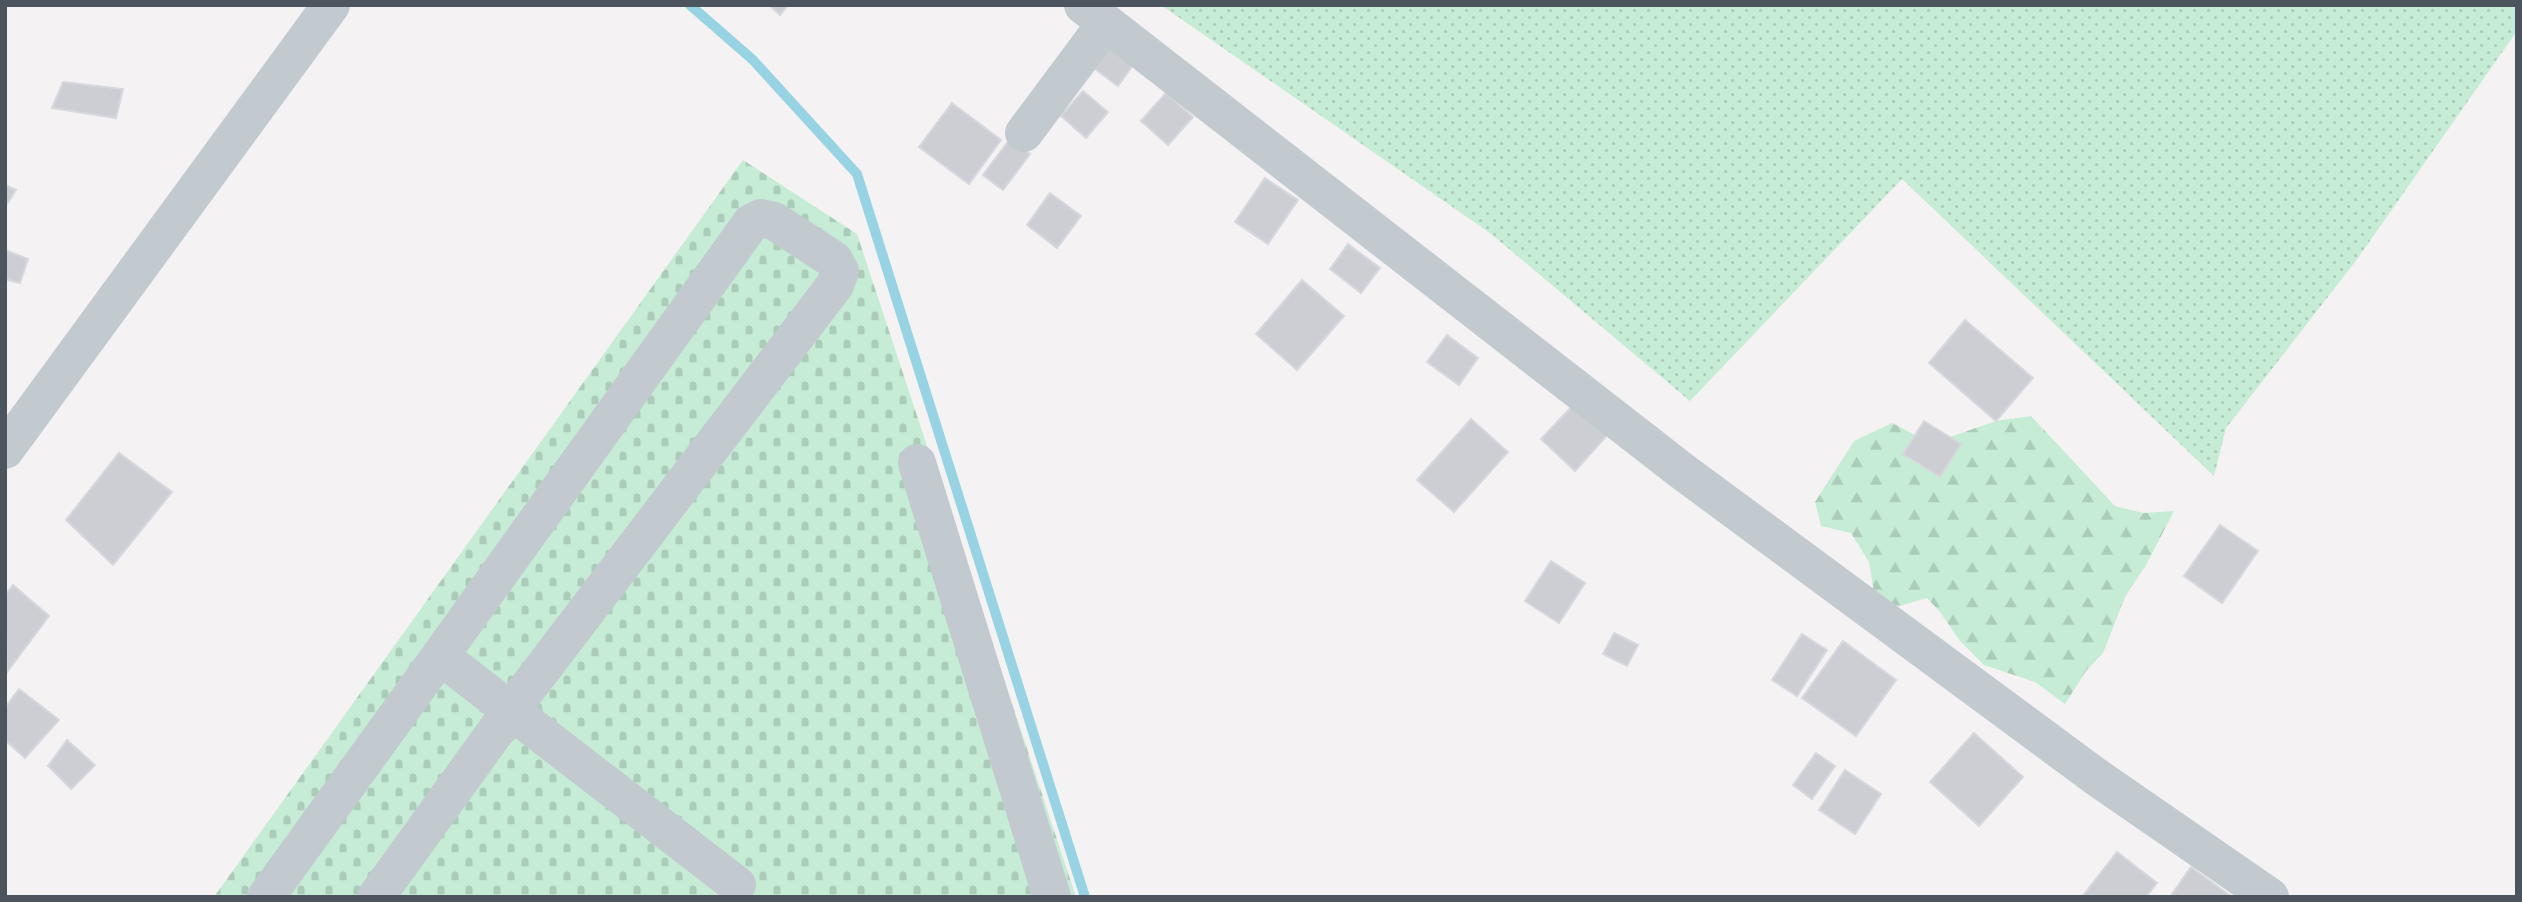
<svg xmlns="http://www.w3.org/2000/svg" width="2522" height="902" font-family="'DejaVu Sans',sans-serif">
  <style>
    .grass { fill: url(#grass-dots) }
    .forest { fill: url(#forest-firs) }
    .cemetery { fill: url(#cemetery-stones) }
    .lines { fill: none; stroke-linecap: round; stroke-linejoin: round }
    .stream { stroke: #98d3e4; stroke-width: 10 }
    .building { fill: #cdced4; stroke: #d7d8dd; stroke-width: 2 }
    .minor { stroke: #c2c9cf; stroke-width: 38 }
  </style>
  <defs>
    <pattern id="grass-dots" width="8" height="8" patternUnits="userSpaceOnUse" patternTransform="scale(1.75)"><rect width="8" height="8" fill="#c6ecd6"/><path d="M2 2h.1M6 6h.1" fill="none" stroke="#acccba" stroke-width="1.8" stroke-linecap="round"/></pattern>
    <pattern id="forest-firs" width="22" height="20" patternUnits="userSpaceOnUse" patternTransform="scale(1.75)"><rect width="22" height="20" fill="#c6ecd6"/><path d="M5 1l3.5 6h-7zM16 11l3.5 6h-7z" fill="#acccba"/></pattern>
    <pattern id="cemetery-stones" width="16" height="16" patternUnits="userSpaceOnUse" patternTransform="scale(1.75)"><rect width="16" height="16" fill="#c6ecd6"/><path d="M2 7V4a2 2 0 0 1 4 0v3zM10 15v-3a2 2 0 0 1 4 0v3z" fill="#acccba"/></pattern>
  </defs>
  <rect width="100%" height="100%" fill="#f4f2f2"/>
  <path class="grass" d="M 1161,5 L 2517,5 L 2517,31 L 2358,258 L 2226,428 L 2214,476 L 1902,179 L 1690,401 L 1490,233 Z"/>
  <path class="forest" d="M 2031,416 L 2115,506 L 2143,513 L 2174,511 L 2146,565 L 2125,597 L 2103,653 L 2086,671 L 2065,704 L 2035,682 L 1984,665 L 1960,641 L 1940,612 L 1927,598 L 1899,606 L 1875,599 L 1869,562 L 1851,533 L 1821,526 L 1815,502 L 1854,441 L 1892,423 L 1927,441 L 1944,439 L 1996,421 Z"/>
  <path class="cemetery" d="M 743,160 L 857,234 L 1076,897 L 214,897 Z"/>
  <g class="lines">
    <path class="stream" d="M 690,5 L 753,60 L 857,174 L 1085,897"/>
  </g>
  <path class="building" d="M 769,5 L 788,5 L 780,15 Z
    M 1109,48 L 1133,65 L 1118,86 L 1095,69 Z
    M 63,82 L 123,89 L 116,118 L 52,108 Z
    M 1083,91 L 1108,112 L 1086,138 L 1061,116 Z
    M 1166,93 L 1193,117 L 1168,145 L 1141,121 Z
    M 952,103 L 1001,140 L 969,184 L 919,147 Z
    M 1010,139 L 1030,154 L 1003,190 L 983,175 Z
    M 1265,178 L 1298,200 L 1268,244 L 1235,222 Z
    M 5,185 L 16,190 L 5,207 Z
    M 1050,193 L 1081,216 L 1057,248 L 1027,225 Z
    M 1348,244 L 1380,268 L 1361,293 L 1330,269 Z
    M 5,250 L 28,259 L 20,283 L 5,279 Z
    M 1302,280 L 1344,316 L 1297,370 L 1256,334 Z
    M 1965,320 L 2033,378 L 1996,421 L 1929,363 Z
    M 1447,335 L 1478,358 L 1459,385 L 1427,362 Z
    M 1578,400 L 1611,431 L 1575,471 L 1541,439 Z
    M 1471,419 L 1508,452 L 1454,512 L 1417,480 Z
    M 1924,421 L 1961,444 L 1940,477 L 1903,454 Z
    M 119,453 L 172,492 L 113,565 L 66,520 Z
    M 2220,525 L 2258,551 L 2222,603 L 2184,576 Z
    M 1551,561 L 1585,583 L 1559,623 L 1525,601 Z
    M 13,585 L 49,616 L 7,672 L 5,595 Z
    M 1614,633 L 1638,645 L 1627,666 L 1603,654 Z
    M 1802,634 L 1827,650 L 1797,696 L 1772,680 Z
    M 1843,641 L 1896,680 L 1856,736 L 1802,698 Z
    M 19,689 L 59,720 L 25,758 L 5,740 L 5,708 Z
    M 1974,733 L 2023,777 L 1979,826 L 1930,782 Z
    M 67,740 L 95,765 L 71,789 L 48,766 Z
    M 1816,753 L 1835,766 L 1812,799 L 1793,785 Z
    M 1845,770 L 1881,794 L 1855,834 L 1819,810 Z
    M 2117,852 L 2157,883 L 2146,897 L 2082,897 Z
    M 2191,867 L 2232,897 L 2170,897 Z"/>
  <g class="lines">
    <path class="minor" d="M 1083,5 L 1682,471 L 2095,776 L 2270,897
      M 1024,133 L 1106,23
      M 5,450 L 331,5
      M 917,463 L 1052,897
      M 266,897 L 440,656 L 737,885
      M 376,897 L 511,710 L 835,285 L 840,271 L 834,260 L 774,221 L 761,218 L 751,223 L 440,656"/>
  </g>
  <rect width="2522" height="902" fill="none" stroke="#4c555e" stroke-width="14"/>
</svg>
